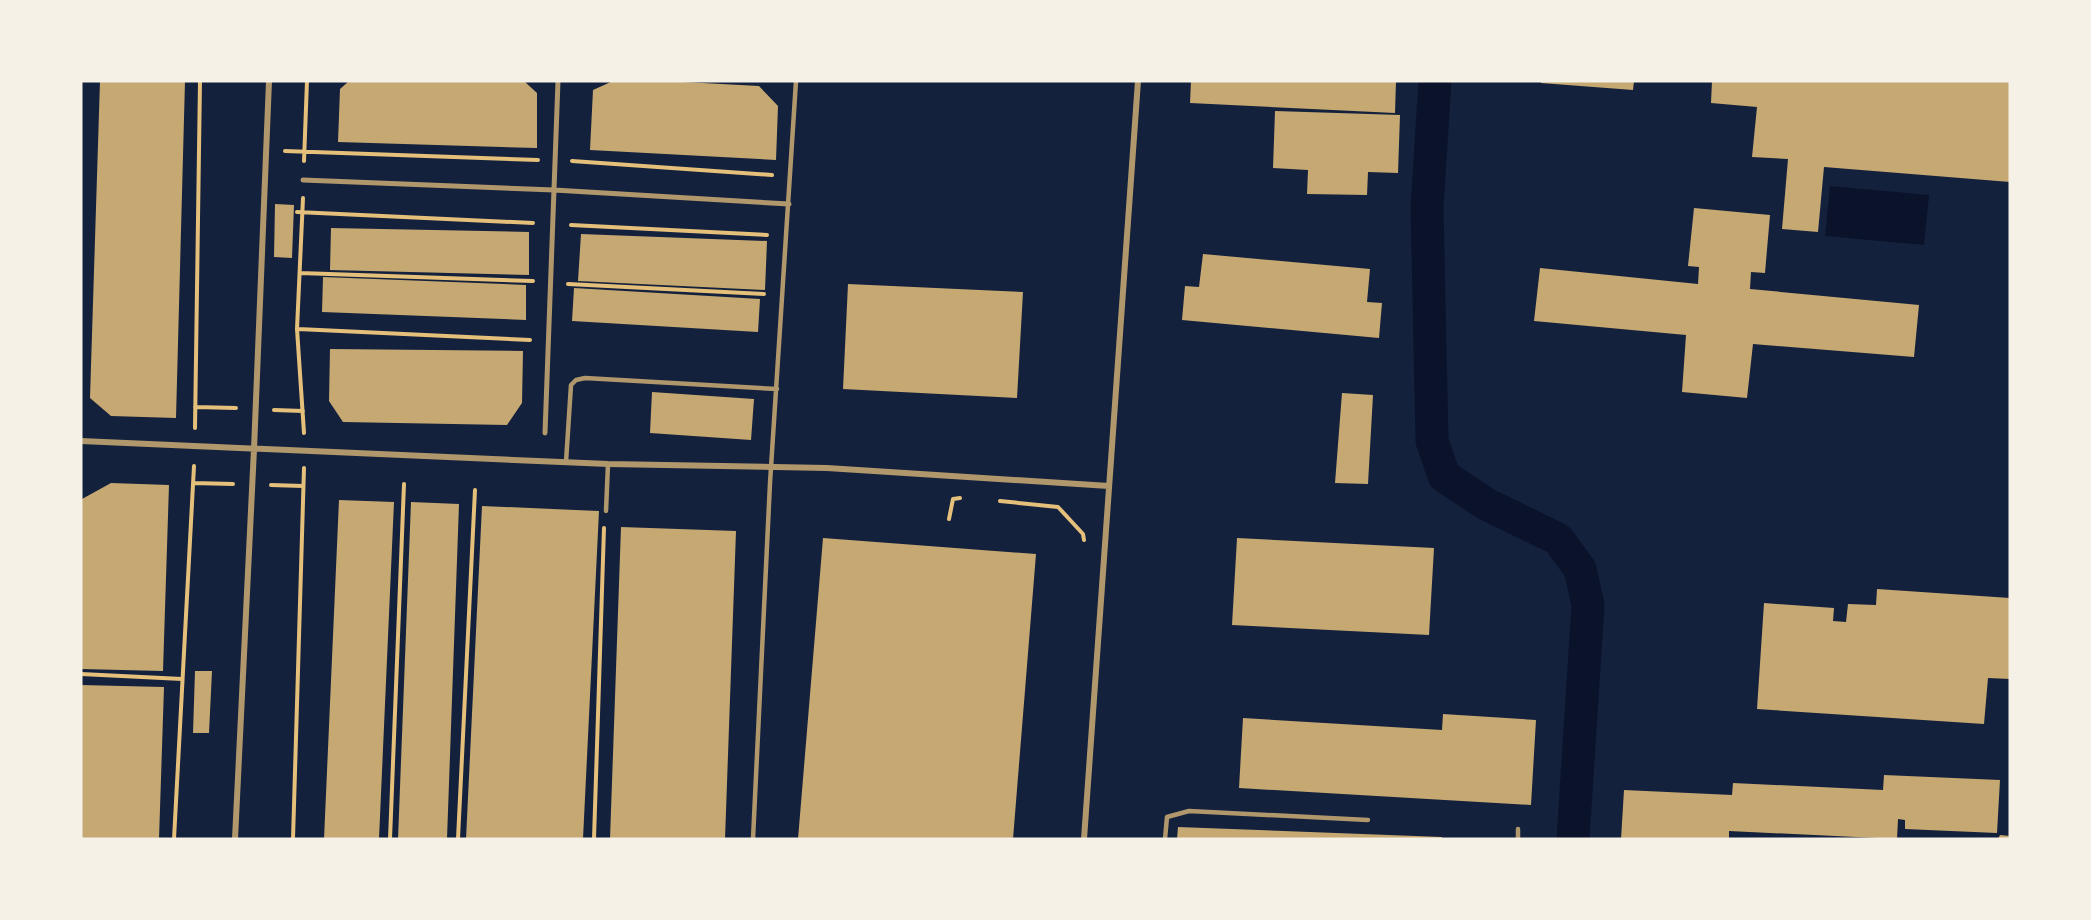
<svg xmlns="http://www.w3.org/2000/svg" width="2091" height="920" font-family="Signika,sans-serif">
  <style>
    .water { fill: #0b132b }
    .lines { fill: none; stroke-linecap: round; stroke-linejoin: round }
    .canal { stroke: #0b132b; stroke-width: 33 }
    .building { fill: #c6a872 }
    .path { stroke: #e5c07b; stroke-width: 4 }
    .service { stroke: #b1986c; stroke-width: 4.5 }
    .pedestrian { stroke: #b1986c; stroke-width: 5 }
    .minor { stroke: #b1986c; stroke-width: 6 }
  </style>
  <rect width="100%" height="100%" fill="#14213d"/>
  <path class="water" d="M 1830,186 L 1929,195 L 1924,245 L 1825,236 Z"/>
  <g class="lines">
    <path class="canal" d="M 1435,81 L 1427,207 L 1432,441 L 1444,476 L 1486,504 L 1558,539 L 1580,569 L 1588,605 L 1573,839"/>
  </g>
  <path class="building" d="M 100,81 L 185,81 L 176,418 L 111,416 L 90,398 Z
    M 349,81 L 524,81 L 537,93 L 537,148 L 338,142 L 340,89 Z
    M 613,81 L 665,81 L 759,86 L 778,106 L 776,160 L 590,150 L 593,90 Z
    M 1191,81 L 1396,81 L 1395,113 L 1190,103 Z
    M 1541,81 L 1634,81 L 1633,90 L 1541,83 Z
    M 1712,81 L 2010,81 L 2010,182 L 1824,167 L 1818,232 L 1782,229 L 1788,159 L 1752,157 L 1757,107 L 1711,103 Z
    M 1275,111 L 1400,115 L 1398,173 L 1368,172 L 1367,195 L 1307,194 L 1308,170 L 1273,168 Z
    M 275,204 L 294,205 L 292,258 L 274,257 Z
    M 1694,208 L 1770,215 L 1765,273 L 1751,272 L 1750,289 L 1919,305 L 1914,357 L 1753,344 L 1747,398 L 1682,392 L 1686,335 L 1534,321 L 1540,268 L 1698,284 L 1699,267 L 1688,266 Z
    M 331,228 L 529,232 L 529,275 L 330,270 Z
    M 581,234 L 767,241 L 765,290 L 578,281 Z
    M 1203,254 L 1370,269 L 1367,302 L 1382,303 L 1379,338 L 1182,320 L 1185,286 L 1199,287 Z
    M 323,277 L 526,285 L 526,320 L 322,312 Z
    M 848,284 L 1023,292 L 1017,398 L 843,389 Z
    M 574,288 L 760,299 L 758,332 L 572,321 Z
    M 330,349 L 523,351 L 522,403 L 507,425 L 343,422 L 329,401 Z
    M 652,392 L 754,399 L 751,440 L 650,433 Z
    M 1342,393 L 1373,395 L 1368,484 L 1335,483 Z
    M 111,483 L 169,485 L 163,671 L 81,669 L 82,499 Z
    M 339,500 L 394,502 L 379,839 L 324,839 Z
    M 411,502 L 459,504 L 447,839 L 398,839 Z
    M 482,506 L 599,511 L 583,839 L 466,839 Z
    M 621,527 L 736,531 L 725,839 L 610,839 Z
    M 823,538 L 1036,554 L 1013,839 L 798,839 Z
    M 1237,538 L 1434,548 L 1429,635 L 1232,625 Z
    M 1877,589 L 2010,598 L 2010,679 L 1988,678 L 1984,724 L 1757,709 L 1764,603 L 1834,608 L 1833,621 L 1846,622 L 1848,604 L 1876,605 Z
    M 195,671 L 212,671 L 209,733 L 193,733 Z
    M 81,685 L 164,687 L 159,839 L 81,839 Z
    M 1443,714 L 1536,720 L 1531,805 L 1239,788 L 1243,718 L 1442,730 Z
    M 1884,775 L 2000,780 L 1997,833 L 1905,829 L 1905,820 L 1898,819 L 1897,839 L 1729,831 L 1729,839 L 1621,839 L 1624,790 L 1732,795 L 1733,783 L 1883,790 Z
    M 1178,827 L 1442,837 L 1442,839 L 1177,839 Z
    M 2000,835 L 2010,836 L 2010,839 L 1998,839 Z"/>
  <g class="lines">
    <path class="path" d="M 285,151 L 538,160
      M 304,161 L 307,81
      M 572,161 L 772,175
      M 303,198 L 297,329 L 304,433
      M 297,212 L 533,223
      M 571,225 L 767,235
      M 300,273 L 533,281
      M 568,284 L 764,294
      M 298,329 L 530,340
      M 195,407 L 236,408
      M 274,410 L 303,411
      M 195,428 L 200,81
      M 193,483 L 233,484
      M 271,485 L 303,486
      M 1000,501 L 1058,507 L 1083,534 L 1084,540
      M 949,519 L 953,499 L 960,498
      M 81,674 L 182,679
      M 174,839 L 194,466
      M 293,839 L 304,468
      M 390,839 L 404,484
      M 458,839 L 475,490
      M 594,839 L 604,528"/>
    <path class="service" d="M 566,462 L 571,385 L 576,380 L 585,378 L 777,389
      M 606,511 L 608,464
      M 753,839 L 770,483 L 796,81
      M 1165,839 L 1167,817 L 1189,811 L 1368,820
      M 1518,839 L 1518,829"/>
    <path class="pedestrian" d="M 303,180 L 554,190 L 789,204
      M 545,433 L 558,81"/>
    <path class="minor" d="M 81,441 L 608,464 L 827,468 L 1109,486
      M 235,839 L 254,449 L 269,81
      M 1084,839 L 1138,81"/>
  </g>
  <rect width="2091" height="920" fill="none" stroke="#f6f1e7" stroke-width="165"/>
</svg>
